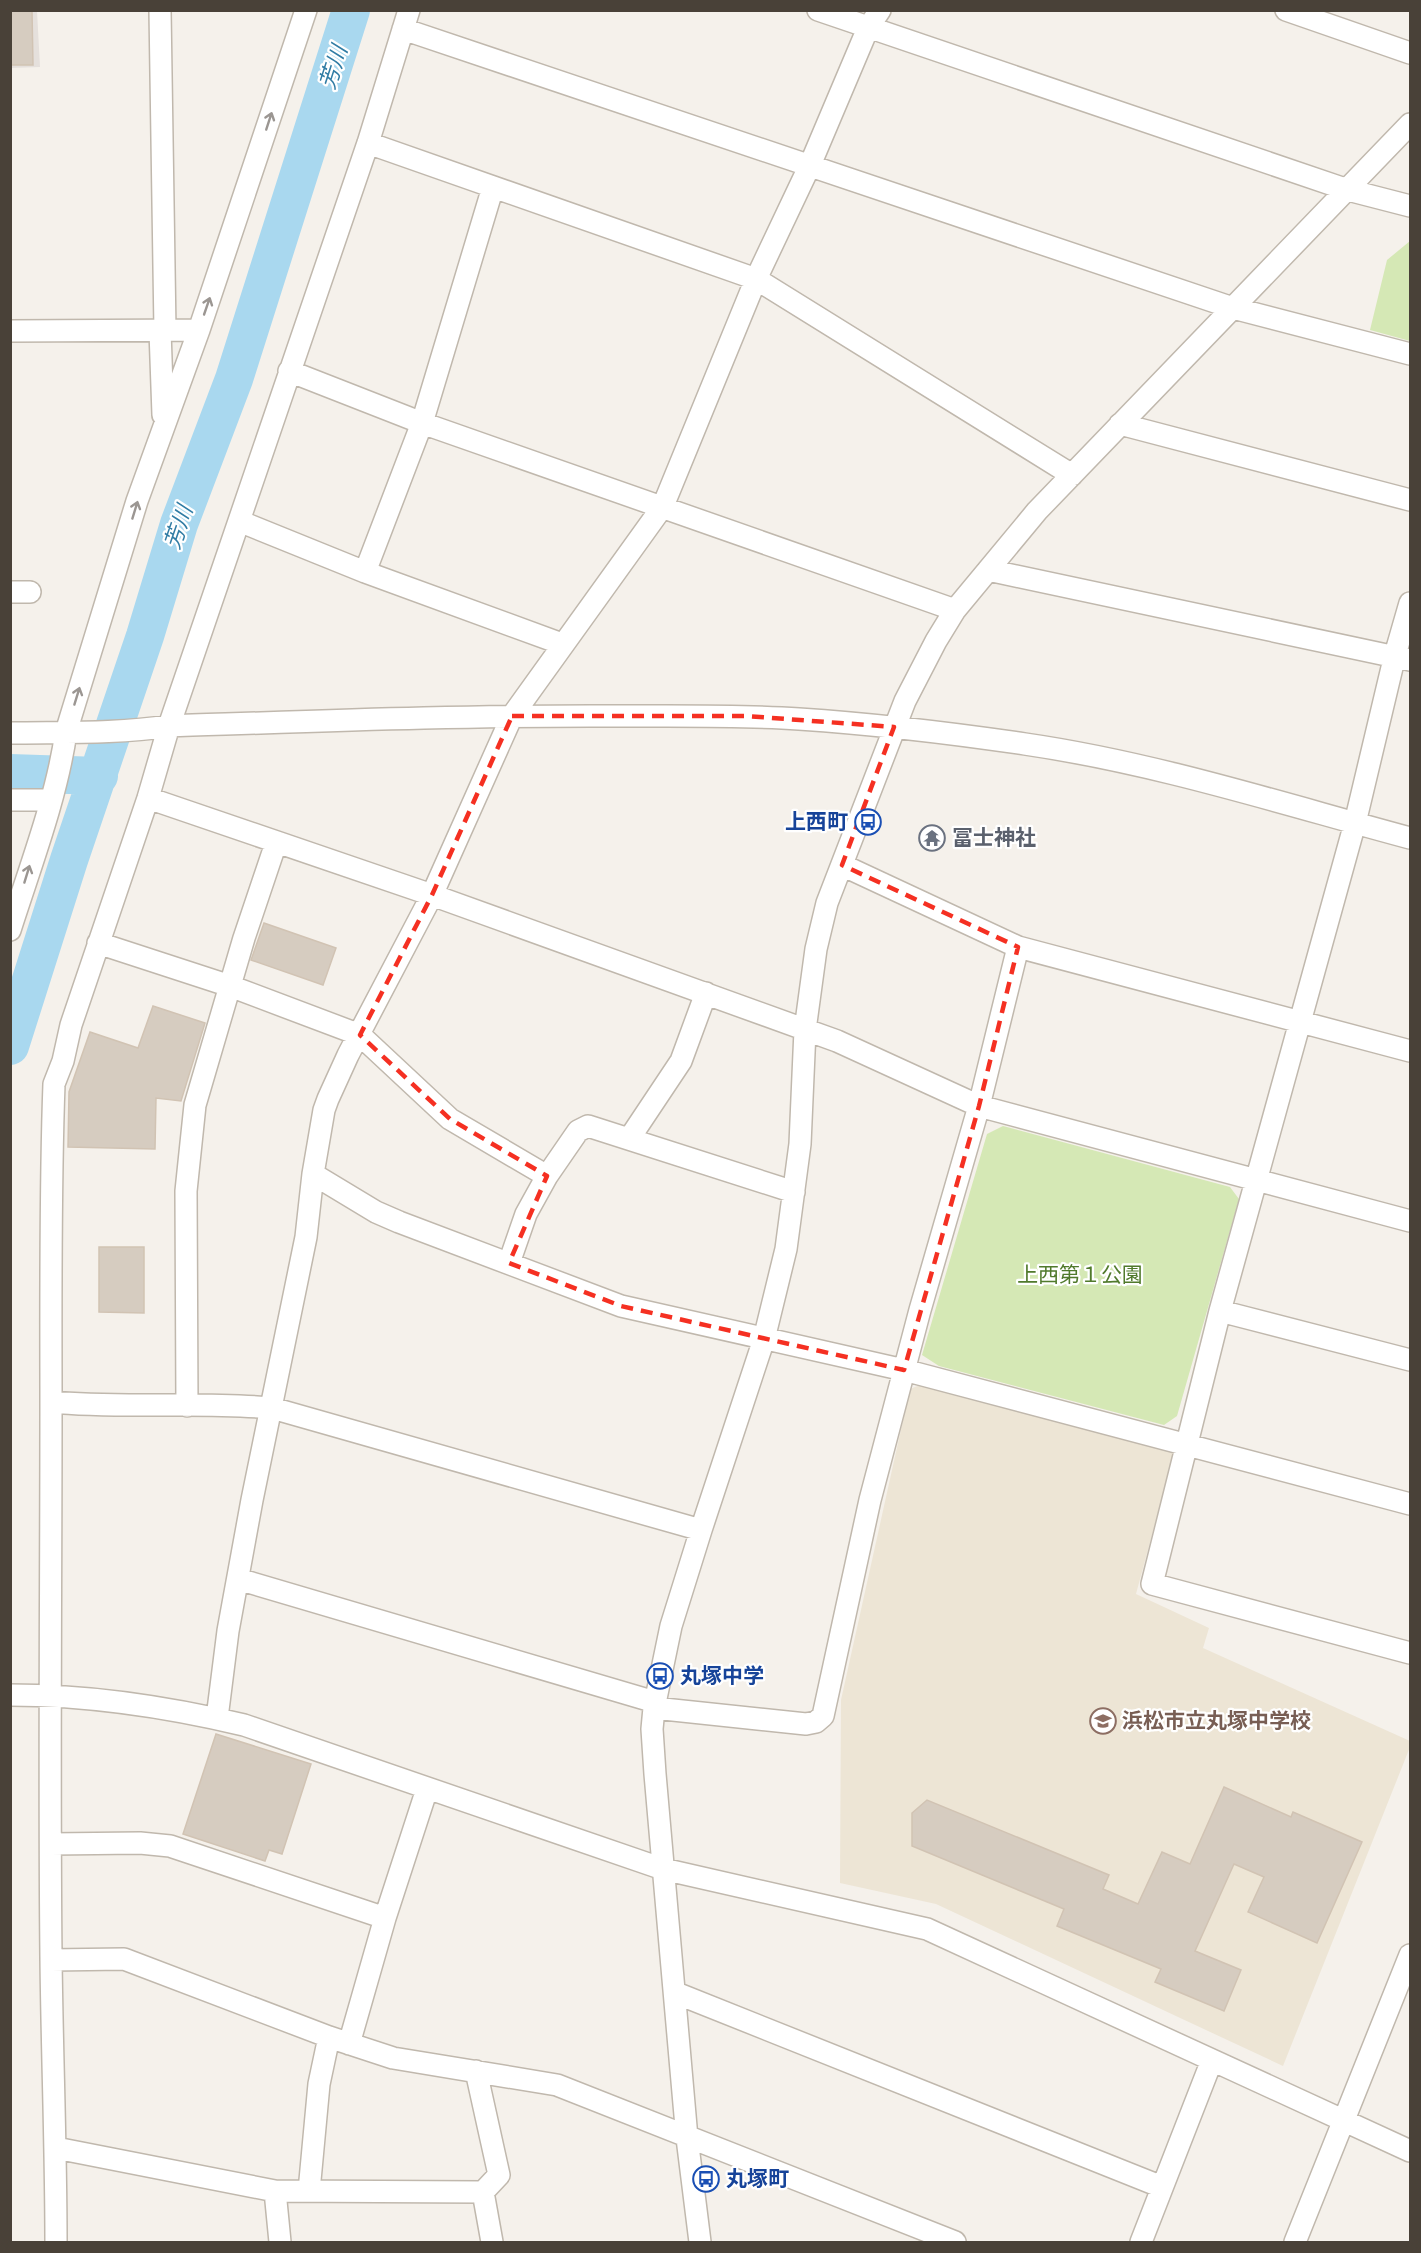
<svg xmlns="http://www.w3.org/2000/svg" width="1421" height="2253" font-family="'Open Sans','Noto Sans JP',sans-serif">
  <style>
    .industrial { fill: #e5e0dc }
    .education { fill: #ede5d5 }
    .green { fill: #d5e8b5 }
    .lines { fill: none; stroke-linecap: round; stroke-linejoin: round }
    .river { stroke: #a9d8ef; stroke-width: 38 }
    .building { fill: #d6ccc0; stroke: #d1c3b3; stroke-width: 1.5 }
    .minor-casing { stroke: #c0b8ad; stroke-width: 24 }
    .minor { stroke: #fff; stroke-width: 21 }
    .oneway { stroke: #9b9692 }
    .marked { fill: none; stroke: #f53022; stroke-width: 4.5; stroke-dasharray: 12 8; stroke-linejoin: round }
    .labels { text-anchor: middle; stroke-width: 4.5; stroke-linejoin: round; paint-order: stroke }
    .transit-label { font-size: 21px; font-weight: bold; fill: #164399; stroke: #fff; text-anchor: start }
    .worship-label { font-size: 21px; font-weight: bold; fill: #5b616d; stroke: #fff; text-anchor: start }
    .park-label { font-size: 21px; fill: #507a2c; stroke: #fff }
    .education-label { font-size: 21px; font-weight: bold; fill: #785e54; stroke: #fff; text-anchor: start }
    .water-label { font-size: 22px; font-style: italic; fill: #307ca4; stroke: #fff }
  </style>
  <rect width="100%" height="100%" fill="#f5f1eb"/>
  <path class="industrial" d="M 10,11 L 37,11 L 40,67 L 11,68 Z"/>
  <path class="education" d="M 920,1385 L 1174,1453 L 1136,1594 L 1209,1628 L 1203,1648 L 1410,1741 L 1410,1747 L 1283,2066 L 936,1904 L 840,1883 L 841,1700 L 910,1389 Z"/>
  <path class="green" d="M 1410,241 L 1410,341 L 1370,330 L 1387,260 Z
    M 1003,1126 L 1230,1187 L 1239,1199 L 1177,1416 L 1164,1425 L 939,1366 L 922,1355 L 987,1134 Z"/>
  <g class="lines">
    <path class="river" d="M 10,773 L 99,776
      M 10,1046 L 69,860 L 145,636 L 179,524 L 234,379 L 351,10"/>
  </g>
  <path class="building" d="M 10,10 L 32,10 L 33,65 L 10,65 Z
    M 264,923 L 336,948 L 323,985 L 251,960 Z
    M 153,1006 L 205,1023 L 181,1101 L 156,1098 L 155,1149 L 68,1147 L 69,1092 L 90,1032 L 138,1048 Z
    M 99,1247 L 144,1247 L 144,1313 L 99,1312 Z
    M 216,1734 L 311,1764 L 282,1854 L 269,1850 L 265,1861 L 183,1834 Z
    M 1224,1787 L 1291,1817 L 1293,1812 L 1362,1842 L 1317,1943 L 1248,1912 L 1264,1877 L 1234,1864 L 1195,1951 L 1241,1970 L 1224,2011 L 1155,1982 L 1161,1969 L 1057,1926 L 1064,1909 L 912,1846 L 912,1813 L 927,1800 L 1109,1875 L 1103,1889 L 1138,1904 L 1162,1852 L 1190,1864 Z"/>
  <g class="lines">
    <g class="minor-casing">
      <path id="minor" d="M 160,10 L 165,331
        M 818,10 L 1348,190 L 1410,206
        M 1286,10 L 1410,53
        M 403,29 L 1233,308 L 1410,354
        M 368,143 L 756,279 L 1072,475
        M 10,331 L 199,330
        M 160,331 L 163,415
        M 289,371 L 422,423 L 955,610
        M 1120,424 L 1410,500
        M 239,521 L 365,572 L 422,423 L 493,187
        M 988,570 L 1410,660
        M 365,572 L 562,644
        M 10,592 L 30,592
        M 1410,603 L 1395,655 L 1355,823 L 1220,1311 L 1152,1584 L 1410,1653
        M 10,733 C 63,732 117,734 169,726 C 320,721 471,715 623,716 C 681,716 740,715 799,719 C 874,724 950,733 1025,744 C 1156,763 1283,804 1410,838
        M 148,798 L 432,895 L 837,1041 L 979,1106 L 1410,1221
        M 10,800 L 50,800
        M 842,865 L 1018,947 L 1410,1051
        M 10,930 C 30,867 57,797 66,732 L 137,501 L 199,330 L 306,10
        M 98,943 L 230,986 L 360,1035 L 450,1119 L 547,1176 L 526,1214 L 509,1263
        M 629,1139 L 681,1061 L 706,993
        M 313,1174 L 376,1212 L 399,1222 L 621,1306 L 904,1370 L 1410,1504
        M 547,1176 L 578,1131 L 588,1126 L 794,1192
        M 1220,1311 L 1410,1360
        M 51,1402 C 125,1409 198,1401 272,1408 L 701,1530
        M 187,1406 L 186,1191 L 195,1105 L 244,938 L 276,843
        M 238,1579 L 655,1702
        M 10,1695 C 89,1695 168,1707 244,1725 L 663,1869 L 927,1929 L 1410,2151
        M 654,1708 L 806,1724 L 816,1722 L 823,1716 L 870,1500 L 920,1310 L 979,1106 L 1018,947
        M 217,1718 L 228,1631 L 252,1500 L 306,1237 L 313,1174 L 324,1110 L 328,1099 L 348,1055 L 432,895 L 512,716 L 663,506 L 756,279 L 810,165 L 868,28 L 880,10
        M 51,1844 L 140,1843 L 170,1846 L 385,1918
        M 51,1960 L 124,1959 L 329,2037 L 393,2058 L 557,2085 L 955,2242
        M 676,1993 L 1162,2187
        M 349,2044 L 385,1918 L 427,1789
        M 56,2148 L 275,2191 L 483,2192 L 499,2175 L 476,2071
        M 275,2191 L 280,2242
        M 309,2191 L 319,2084 L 329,2037
        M 483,2192 L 492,2242
        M 56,2242 C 56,2147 52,2052 51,1957 C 49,1773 51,1589 51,1404 C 51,1298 50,1191 54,1084 L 63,1061 L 71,1025 L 148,798 L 169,726 L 368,143 L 409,10
        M 700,2242 L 687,2138 L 655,1774 L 652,1729 L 654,1708 L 671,1626 L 701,1530 L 764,1339 L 786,1249 L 800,1144 L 805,1030 L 816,949 L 827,903 L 905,701 L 936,641 L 955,610 L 1037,511 L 1410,124
        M 1141,2242 L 1212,2060
        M 1295,2242 L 1410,1955"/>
    </g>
    <use href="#minor" class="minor"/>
  </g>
  <defs><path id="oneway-shaft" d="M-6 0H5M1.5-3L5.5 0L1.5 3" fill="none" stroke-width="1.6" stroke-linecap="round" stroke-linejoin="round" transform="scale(1.5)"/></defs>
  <g class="oneway">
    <use href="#oneway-shaft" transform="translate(269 121) rotate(-72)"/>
    <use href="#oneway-shaft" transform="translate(207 306) rotate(-71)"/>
    <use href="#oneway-shaft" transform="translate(135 510) rotate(-73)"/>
    <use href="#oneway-shaft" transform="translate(77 696) rotate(-73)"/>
    <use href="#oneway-shaft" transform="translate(27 874) rotate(-73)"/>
  </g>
  <path class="marked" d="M 512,716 L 746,716 L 894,727 L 842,865 L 1018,947 L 979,1106 L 904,1370 L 621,1306 L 509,1263 L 547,1176 L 450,1119 L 360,1035 L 432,895 Z"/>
  <defs>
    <g id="bus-ring" transform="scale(1.35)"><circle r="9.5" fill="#fff" stroke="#1a4fb4" stroke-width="1.5"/><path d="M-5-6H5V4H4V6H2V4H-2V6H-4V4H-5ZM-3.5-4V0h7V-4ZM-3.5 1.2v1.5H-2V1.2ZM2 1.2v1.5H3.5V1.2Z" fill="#1a4fb4"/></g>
    <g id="temple-ring" transform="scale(1.35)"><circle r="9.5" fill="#fff" stroke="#6b7280" stroke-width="1.5"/><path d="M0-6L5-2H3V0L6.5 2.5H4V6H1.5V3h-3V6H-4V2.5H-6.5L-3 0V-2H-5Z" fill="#6b7280"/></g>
    <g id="school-ring" transform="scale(1.35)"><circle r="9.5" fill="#fff" stroke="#8d6e63" stroke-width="1.5"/><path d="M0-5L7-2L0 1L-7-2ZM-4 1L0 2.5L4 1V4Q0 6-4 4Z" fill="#8d6e63"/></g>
  </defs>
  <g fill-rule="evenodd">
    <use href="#bus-ring" x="868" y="822"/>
    <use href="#temple-ring" x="932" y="838"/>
    <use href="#bus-ring" x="660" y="1676"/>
    <use href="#school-ring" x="1103" y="1721"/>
    <use href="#bus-ring" x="706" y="2179"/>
  </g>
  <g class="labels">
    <g class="transit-label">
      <text x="848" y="829" text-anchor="end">上西町</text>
      <text x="680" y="1683">丸塚中学</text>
      <text x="726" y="2186">丸塚町</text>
    </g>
    <g class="worship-label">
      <text x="952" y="845">冨士神社</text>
    </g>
    <g class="park-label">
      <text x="1080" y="1282">上西第１公園</text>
    </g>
    <g class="education-label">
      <text x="1122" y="1728">浜松市立丸塚中学校</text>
    </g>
    <g class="water-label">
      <text transform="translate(333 67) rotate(-72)" y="8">芳川</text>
      <text transform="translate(178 527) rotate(-71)" y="8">芳川</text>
    </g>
  </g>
  <rect width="1421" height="2253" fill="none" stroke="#494138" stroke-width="24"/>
</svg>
